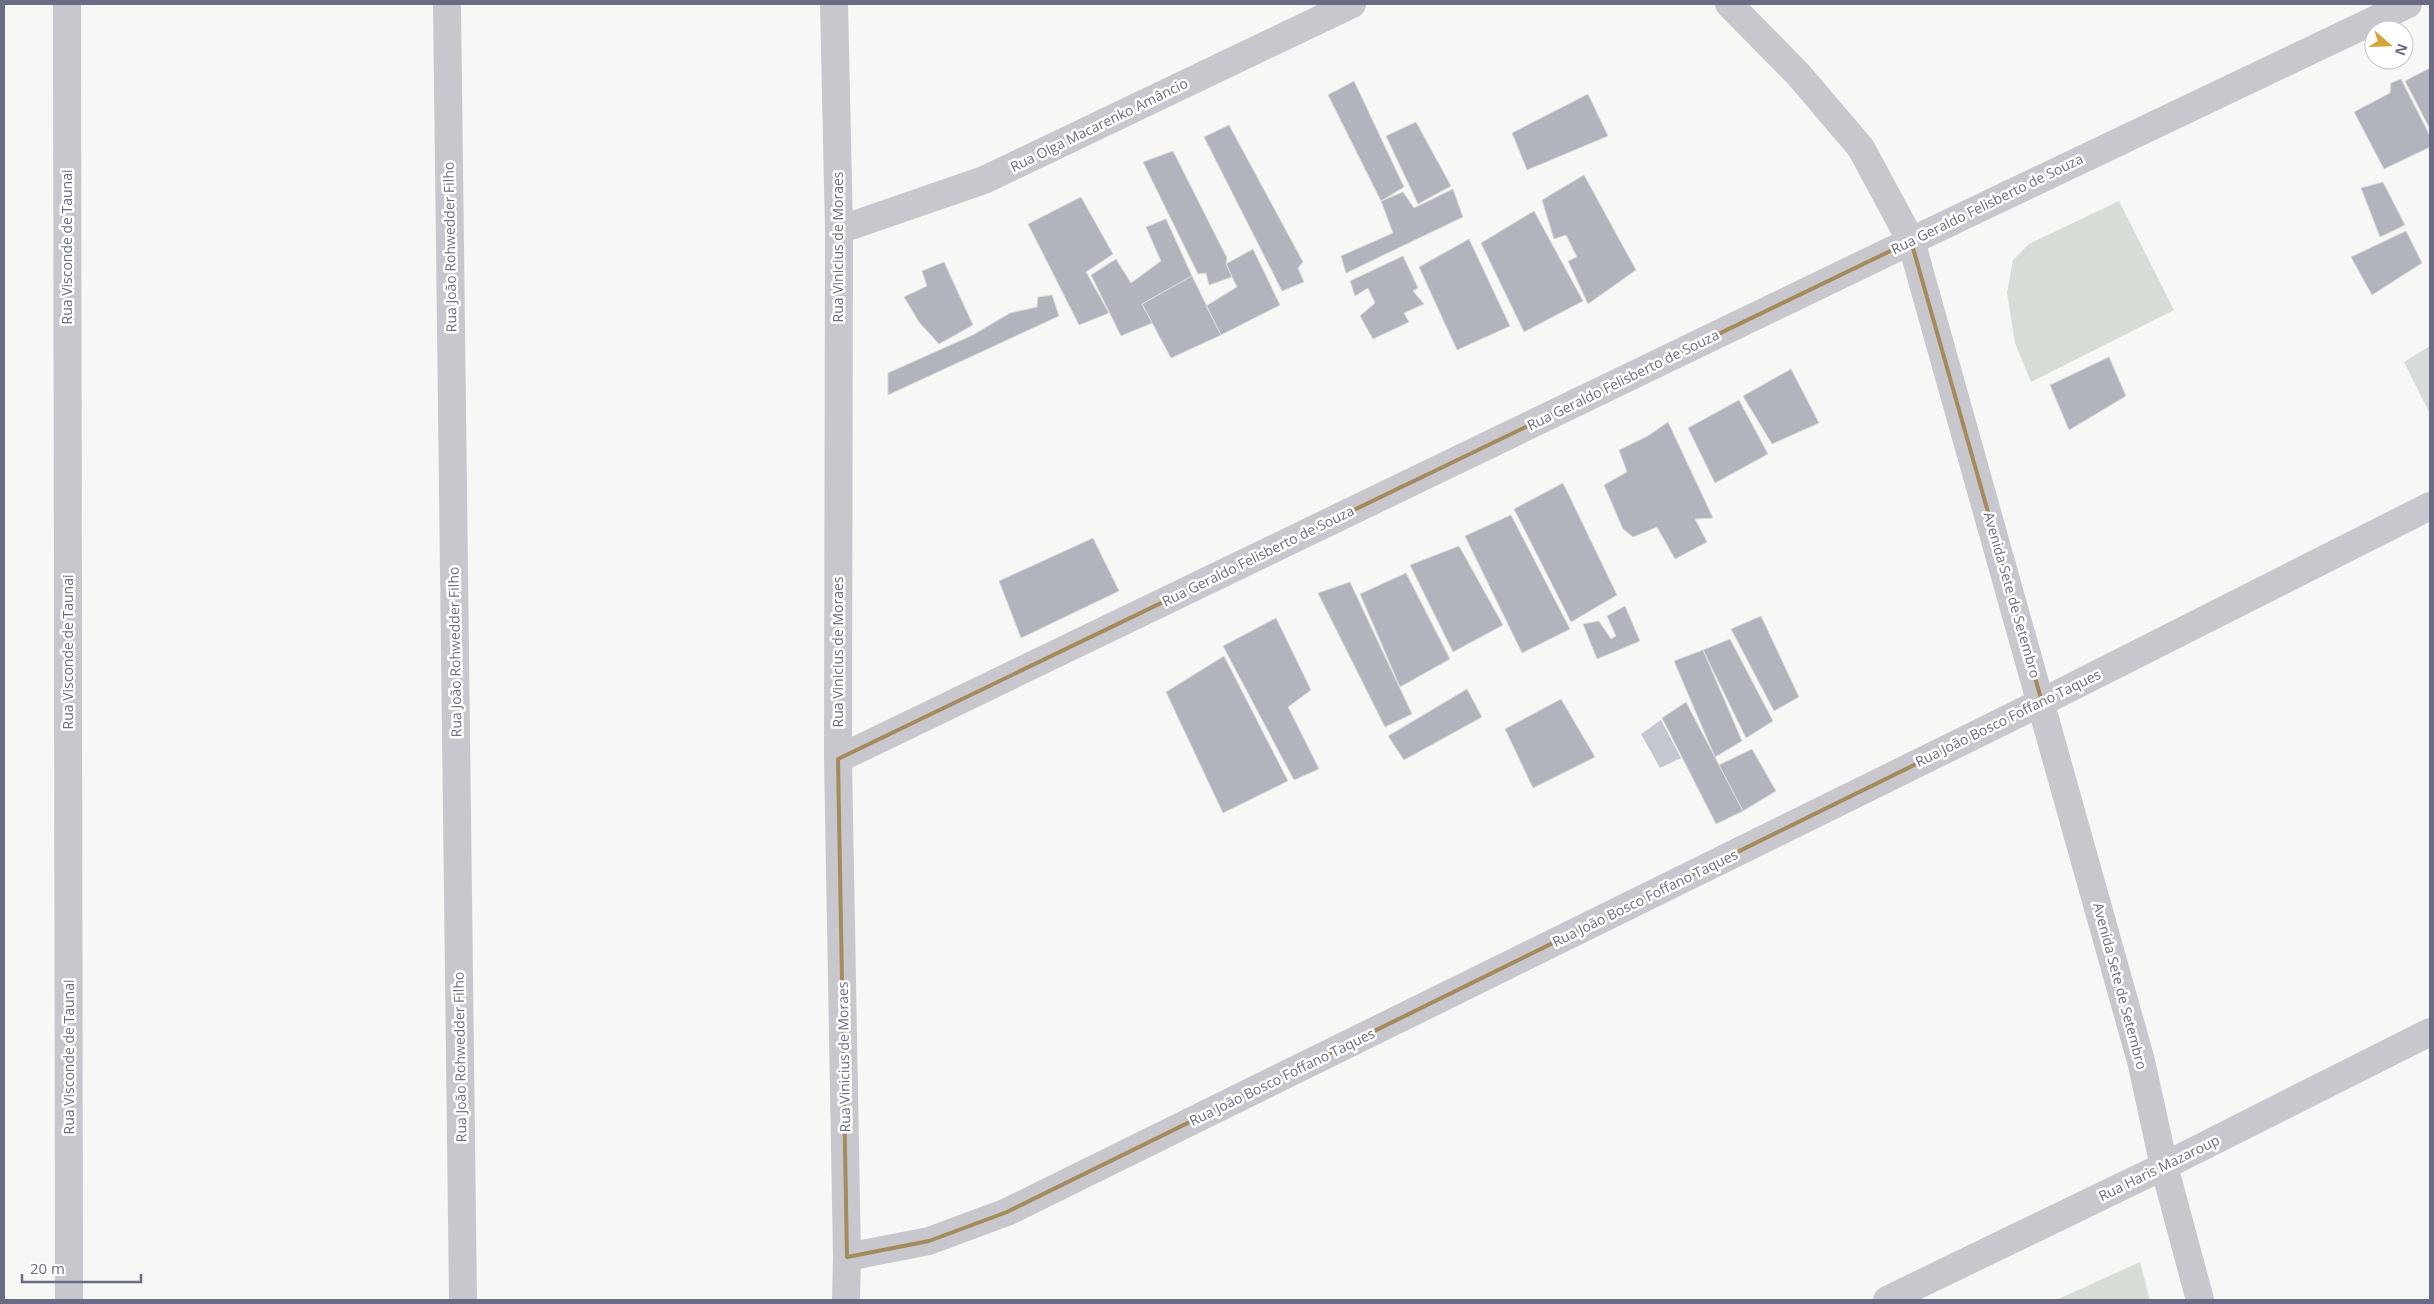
<svg xmlns="http://www.w3.org/2000/svg" width="2434" height="1304" font-family="'Open Sans',sans-serif">
  <style>
    .green { fill: #d5ddd6 }
    .water { fill: #c4c7d0 }
    .building { fill: #b1b3bd; stroke: #d9dad8 }
    .lines { fill: none; stroke-linecap: round; stroke-linejoin: round }
    .minor { stroke: #c7c7cd; stroke-width: 28 }
    .tertiary { stroke: #c7c7cd; stroke-width: 28 }
    .marked { fill: none; stroke: #a58b5b; stroke-width: 4; stroke-linejoin: round }
    .labels { text-anchor: middle; stroke-width: 5; stroke-linejoin: round; paint-order: stroke }
    .street-label { font-size: 14px; fill: #6a6c85; stroke: #fff }
  </style>
  <rect width="100%" height="100%" fill="#f7f8f6"/>
  <path class="green" d="M 2119,201 L 2174,310 L 2031,382 L 2015,343 L 2007,293 L 2013,260 L 2029,244 Z
    M 2430,346 L 2430,414 L 2404,362 Z
    M 2140,1262 L 2150,1300 L 2056,1300 Z"/>
  <path class="water" d="M 1661,720 L 1681,758 L 1660,768 L 1641,734 Z"/>
  <path class="building" d="M 2430,68 L 2430,129 L 2405,81 Z
    M 2401,79 L 2430,136 L 2430,147 L 2384,169 L 2354,112 L 2390,93 L 2391,83 Z
    M 1354,81 L 1404,187 L 1381,201 L 1328,95 Z
    M 1588,94 L 1608,136 L 1527,170 L 1512,133 Z
    M 1416,122 L 1451,186 L 1418,204 L 1386,136 Z
    M 1229,125 L 1303,262 L 1298,268 L 1304,282 L 1282,291 L 1204,137 Z
    M 1173,151 L 1227,258 L 1226,264 L 1232,277 L 1209,285 L 1206,273 L 1198,274 L 1143,162 Z
    M 1584,175 L 1636,270 L 1588,304 L 1568,261 L 1577,257 L 1566,235 L 1554,239 L 1542,200 Z
    M 2383,182 L 2405,225 L 2380,237 L 2361,188 Z
    M 1453,189 L 1463,217 L 1346,273 L 1341,256 L 1393,233 L 1381,201 L 1403,192 L 1414,208 Z
    M 1081,197 L 1113,254 L 1086,272 L 1109,313 L 1079,325 L 1028,224 Z
    M 1534,211 L 1583,301 L 1524,332 L 1481,243 Z
    M 1166,219 L 1192,276 L 1142,304 L 1152,323 L 1121,336 L 1091,275 L 1116,259 L 1131,283 L 1161,261 L 1146,227 Z
    M 2406,231 L 2422,263 L 2372,295 L 2351,257 Z
    M 1469,239 L 1510,326 L 1457,350 L 1419,267 Z
    M 1253,249 L 1280,305 L 1221,335 L 1206,306 L 1237,287 L 1226,264 Z
    M 1403,256 L 1418,288 L 1413,291 L 1424,304 L 1404,313 L 1409,322 L 1373,339 L 1360,316 L 1375,303 L 1368,288 L 1355,296 L 1350,281 Z
    M 944,262 L 973,325 L 939,344 L 919,322 L 904,297 L 927,286 L 922,271 Z
    M 1192,276 L 1221,335 L 1171,358 L 1142,304 Z
    M 1052,295 L 1059,316 L 888,395 L 888,373 L 973,335 L 1010,313 L 1037,307 L 1038,297 Z
    M 2109,357 L 2126,396 L 2069,430 L 2050,385 Z
    M 1791,369 L 1819,423 L 1772,444 L 1743,396 Z
    M 1739,400 L 1768,454 L 1715,483 L 1688,428 Z
    M 1668,422 L 1713,518 L 1695,519 L 1707,542 L 1675,559 L 1657,527 L 1633,537 L 1623,529 L 1604,485 L 1627,472 L 1619,450 L 1648,436 Z
    M 1563,483 L 1617,595 L 1571,622 L 1514,509 Z
    M 1511,515 L 1570,629 L 1522,653 L 1465,536 Z
    M 1093,538 L 1119,591 L 1021,638 L 999,581 Z
    M 1459,546 L 1503,625 L 1453,652 L 1410,565 Z
    M 1406,573 L 1450,659 L 1400,687 L 1360,594 Z
    M 1350,582 L 1412,714 L 1385,727 L 1318,593 Z
    M 1625,606 L 1640,641 L 1597,659 L 1583,624 L 1599,621 L 1611,639 L 1616,636 L 1607,616 Z
    M 1761,616 L 1799,697 L 1774,711 L 1731,629 Z
    M 1276,618 L 1311,690 L 1288,707 L 1319,769 L 1294,780 L 1223,646 Z
    M 1730,639 L 1773,721 L 1746,738 L 1703,650 Z
    M 1703,650 L 1742,741 L 1715,757 L 1674,661 Z
    M 1224,656 L 1288,781 L 1223,813 L 1166,692 Z
    M 1467,689 L 1482,717 L 1404,760 L 1388,736 Z
    M 1561,699 L 1595,757 L 1533,788 L 1505,729 Z
    M 1686,702 L 1743,811 L 1716,824 L 1662,718 Z
    M 1752,749 L 1776,791 L 1743,811 L 1719,765 Z"/>
  <g class="lines">
    <path class="minor" d="M 67,4 L 69,1300
      M 447,4 L 463,1300
      M 1729,4 L 1798,74 L 1861,148 L 1911,241 L 2141,1061 L 2164,1166 L 2200,1300
      M 839,230 L 984,180 L 1352,4
      M 838,759 L 1911,241 L 2408,4
      M 847,1257 L 929,1241 L 1007,1212 L 2042,702 L 2430,506
      M 1887,1300 L 2164,1166 L 2430,1032"/>
    <path class="tertiary" d="M 834,4 L 839,230 L 838,759 L 847,1257 L 846,1300"/>
  </g>
  <path class="marked" d="M 1911,241 L 2042,702 L 1007,1212 L 929,1241 L 847,1257 L 838,759 Z"/>
  <g class="labels">
    <g class="street-label">
      <text transform="translate(1099 125) rotate(-26)" y="5">Rua Olga Macarenko Amâncio</text>
      <text transform="translate(1987 204) rotate(-26)" y="5">Rua Geraldo Felisberto de Souza</text>
      <text transform="translate(67 247) rotate(-90)" y="5">Rua Visconde de Taunai</text>
      <text transform="translate(450 247) rotate(-91)" y="5">Rua João Rohwedder Filho</text>
      <text transform="translate(838 247) rotate(-90)" y="5">Rua Vinicius de Moraes</text>
      <text transform="translate(1623 380) rotate(-26)" y="5">Rua Geraldo Felisberto de Souza</text>
      <text transform="translate(1258 556) rotate(-26)" y="5">Rua Geraldo Felisberto de Souza</text>
      <text transform="translate(2012 595) rotate(74)" y="5">Avenida Sete de Setembro</text>
      <text transform="translate(68 652) rotate(-90)" y="5">Rua Visconde de Taunai</text>
      <text transform="translate(455 652) rotate(-91)" y="5">Rua João Rohwedder Filho</text>
      <text transform="translate(838 652) rotate(-90)" y="5">Rua Vinicius de Moraes</text>
      <text transform="translate(2008 718) rotate(-26)" y="5">Rua João Bosco Foffano Taques</text>
      <text transform="translate(1645 898) rotate(-26)" y="5">Rua João Bosco Foffano Taques</text>
      <text transform="translate(2120 986) rotate(75)" y="5">Avenida Sete de Setembro</text>
      <text transform="translate(69 1057) rotate(-90)" y="5">Rua Visconde de Taunai</text>
      <text transform="translate(460 1057) rotate(-91)" y="5">Rua João Rohwedder Filho</text>
      <text transform="translate(844 1057) rotate(-91)" y="5">Rua Vinicius de Moraes</text>
      <text transform="translate(1282 1077) rotate(-26)" y="5">Rua João Bosco Foffano Taques</text>
      <text transform="translate(2159 1168) rotate(-26)" y="5">Rua Haris Mazaroup</text>
    </g>
  </g>
  <rect width="2434" height="1304" fill="none" stroke="#6a6c85" stroke-width="10"/>
  <g transform="translate(2389 45) rotate(110)"><circle r="24" fill="#ffffff" stroke="#c3c4ce"/>
  <path d="M0-4L9 19L0 12L-9 19Z" fill="#d6a538"/>
  <text y="-8" font-size="14" font-weight="bold" text-anchor="middle" fill="#6a6c85">N</text>
  </g>
  <path d="M22 1274v8h119v-8" fill="none" stroke="#6a6c85" stroke-width="2.5"/>
  <text x="30" y="1274" font-size="15" fill="#6a6c85" stroke="#ffffff" stroke-width="4" paint-order="stroke">20 m</text>
</svg>
